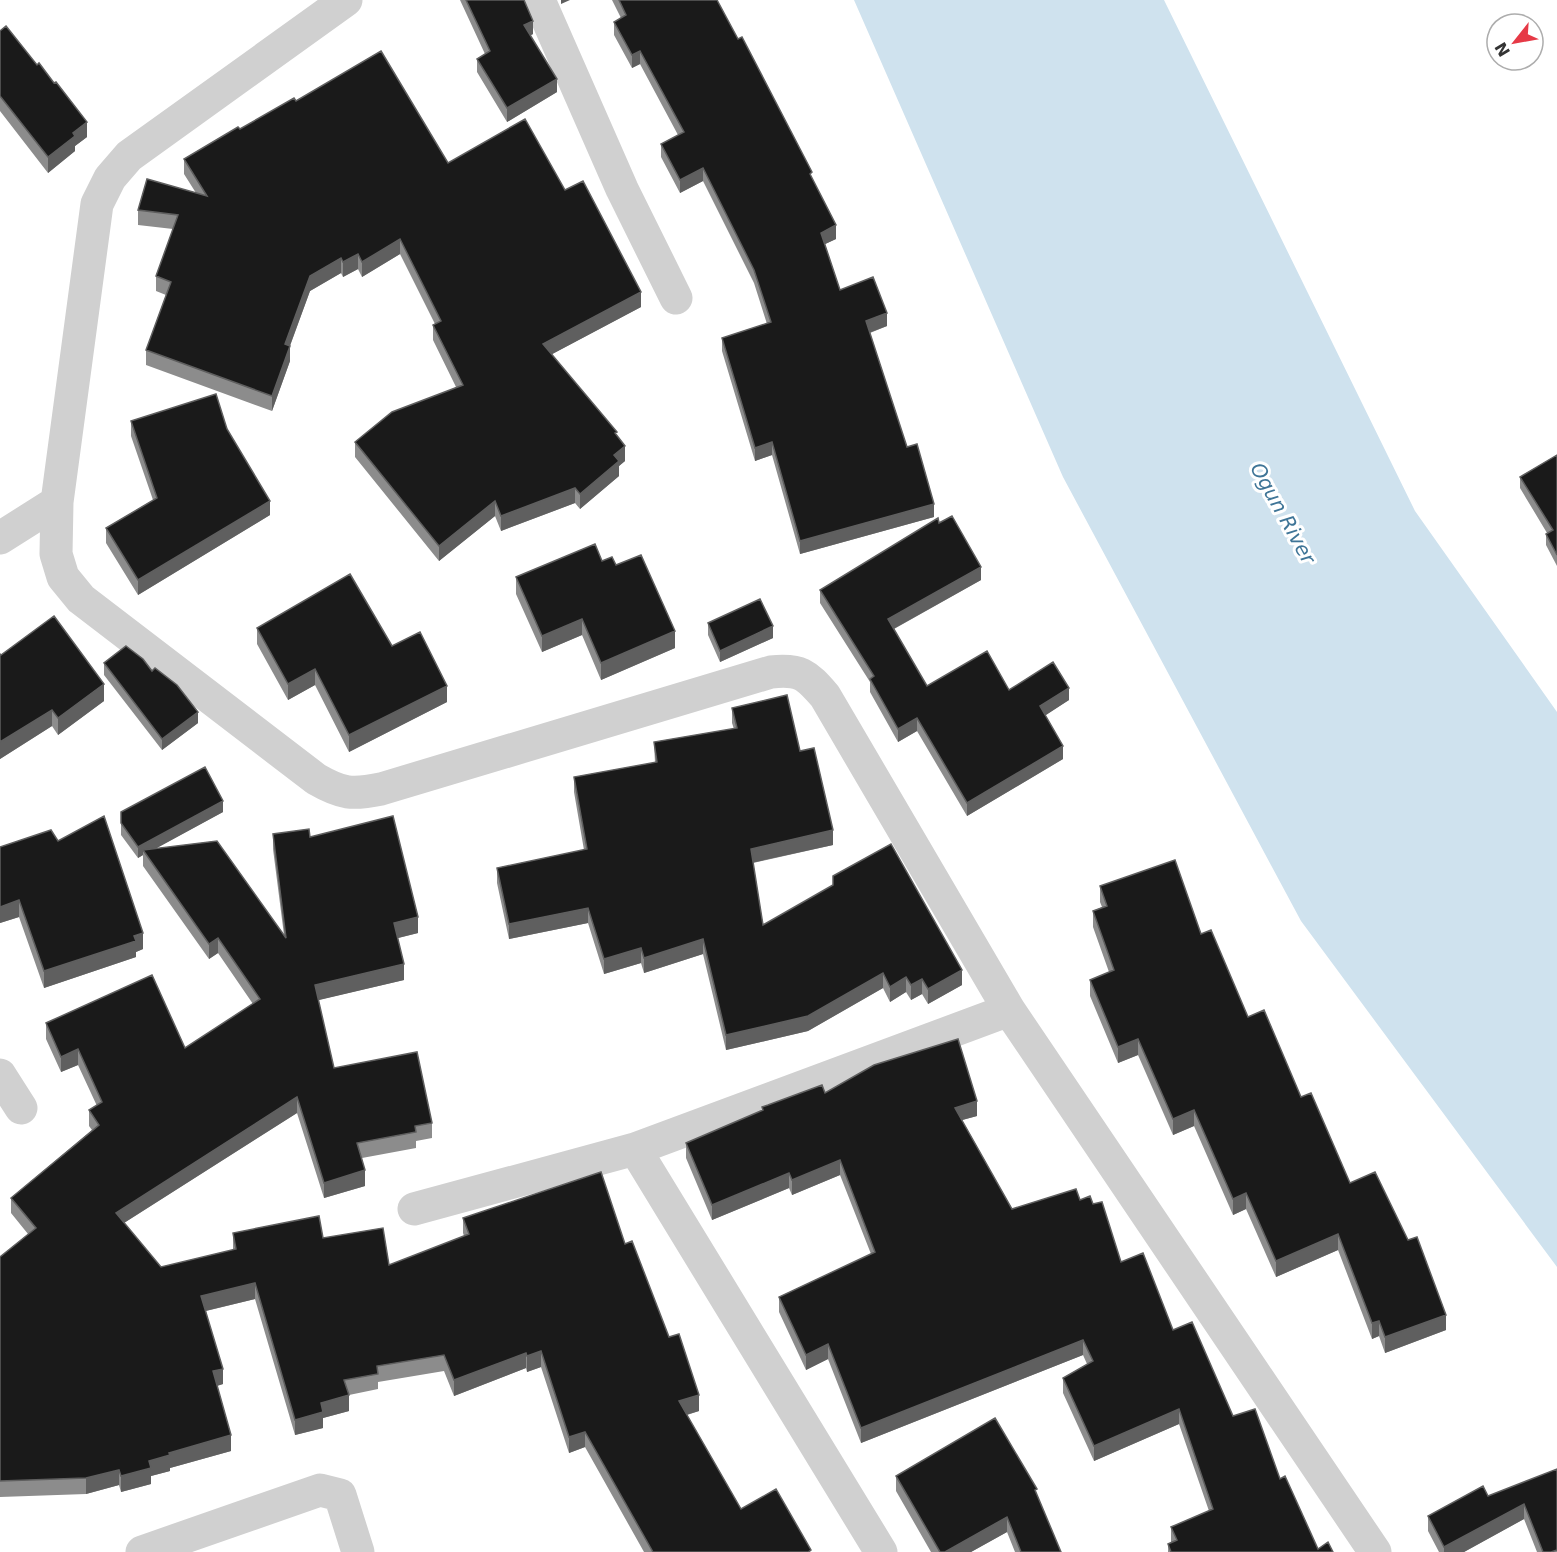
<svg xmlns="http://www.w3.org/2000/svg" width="1557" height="1552" font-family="'DejaVu Sans',sans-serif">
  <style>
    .water { fill: #cfe2ee }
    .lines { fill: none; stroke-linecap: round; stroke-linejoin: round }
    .minor { stroke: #d0d0d0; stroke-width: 33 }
    .wall { fill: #8c8c8c }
    .shaded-wall { fill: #5f5f5f }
    .building { fill: #1a1a1a; stroke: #5f5f5f; stroke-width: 1.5 }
    .labels { text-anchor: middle; stroke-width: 6; stroke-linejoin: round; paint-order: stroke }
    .water-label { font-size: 20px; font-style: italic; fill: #3f7597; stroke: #fff }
  </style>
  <rect width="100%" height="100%" fill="#fff"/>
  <path class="water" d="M 854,0 L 1164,0 L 1415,511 L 1557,712 L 1557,1267 L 1301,921 L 1063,477 Z"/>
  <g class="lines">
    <path class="minor" d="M 346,0 L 129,156 L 110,178 L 97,204 L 57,502 L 56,554 L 63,577 L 81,599 L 316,779 C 342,794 352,795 381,789 L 771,672 C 800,669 806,674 825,696 L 1009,1010 L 1375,1552
      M 539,0 L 622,189 L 676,298
      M 0,538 L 57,502
      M 0,1075 L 21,1108
      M 635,1149 L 881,1552
      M 414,1209 L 635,1149 L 1009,1010
      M 142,1552 L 320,1490 L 340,1495 L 358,1552"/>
  </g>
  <path class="wall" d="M 460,0 L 524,0 L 533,34 L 530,36 L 557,92 L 507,122 L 477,72 L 477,59 L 485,54 Z
    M 612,0 L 717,0 L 812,179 L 836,239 L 825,244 L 840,290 L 887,326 L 870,333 L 907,447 L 934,517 L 800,554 L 772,455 L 755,461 L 722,351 L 722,338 L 767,324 L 754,283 L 703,181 L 680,193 L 661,157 L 661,144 L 678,135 L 640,64 L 632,68 L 614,35 L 614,22 L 621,18 Z
    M 0,31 L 87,137 L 75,146 L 75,151 L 48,173 L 0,111 Z
    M 296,101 L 448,163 L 565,190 L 641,307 L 552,354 L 617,437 L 625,461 L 619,466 L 619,476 L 580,509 L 575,503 L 501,531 L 495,516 L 439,561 L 355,457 L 355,442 L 456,387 L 433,340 L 433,325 L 435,324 L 400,254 L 362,277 L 358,269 L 343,277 L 341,273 L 310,291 L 290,346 L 290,361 L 272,411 L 146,365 L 146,350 L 166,295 L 156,291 L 156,276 L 173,229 L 138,225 L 138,210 L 196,193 L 184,174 L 184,159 L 240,129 Z
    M 131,421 L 227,429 L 270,515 L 138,595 L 106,543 L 106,528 L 153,500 L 131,436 Z
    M 1557,455 L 1557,566 L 1546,545 L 1546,534 L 1547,533 L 1520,488 L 1520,477 Z
    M 939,523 L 981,580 L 894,629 L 927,686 L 1009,690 L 1069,700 L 1045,715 L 1063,759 L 967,816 L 917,731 L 898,742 L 870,692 L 870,682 L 820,603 L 820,590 Z
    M 602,561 L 616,565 L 675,648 L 601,680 L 582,635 L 542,652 L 516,594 L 516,577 Z
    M 708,623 L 773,638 L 720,662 L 708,635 Z
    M 257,628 L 392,646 L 447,702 L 349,752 L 315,685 L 288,700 L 257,644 Z
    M 0,654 L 104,701 L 58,735 L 52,726 L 0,759 Z
    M 104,663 L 152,671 L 198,723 L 162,750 L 104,675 Z
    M 732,708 L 800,751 L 833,845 L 753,863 L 763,925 L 962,985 L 928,1004 L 922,994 L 911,1000 L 906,992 L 890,1002 L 883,988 L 808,1031 L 726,1050 L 703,954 L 644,973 L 641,963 L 604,974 L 588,923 L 509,939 L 497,883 L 497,868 L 584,850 L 574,792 L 574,777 L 655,763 L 654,742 L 734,729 L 732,723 Z
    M 121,812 L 223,812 L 156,848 L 284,935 L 273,849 L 273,834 L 310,837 L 418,933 L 398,938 L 404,980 L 318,1000 L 334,1068 L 432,1123 L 432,1138 L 416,1141 L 416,1148 L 362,1158 L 365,1186 L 324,1198 L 297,1113 L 124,1223 L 161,1267 L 233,1250 L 233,1233 L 323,1238 L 389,1265 L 464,1236 L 463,1233 L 463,1218 L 625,1244 L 669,1337 L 699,1411 L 687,1415 L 741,1509 L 811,1552 L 644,1552 L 585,1447 L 569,1453 L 541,1367 L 527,1372 L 526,1368 L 454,1396 L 444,1371 L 378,1382 L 378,1389 L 349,1395 L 349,1411 L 323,1418 L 323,1428 L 295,1435 L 255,1299 L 206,1311 L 223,1384 L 217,1386 L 231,1451 L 170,1468 L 170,1471 L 151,1476 L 151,1484 L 121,1492 L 119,1485 L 86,1494 L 0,1497 L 0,1257 L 28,1234 L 11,1213 L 11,1198 L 92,1130 L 89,1126 L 89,1110 L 97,1106 L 78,1065 L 61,1072 L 46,1039 L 46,1023 L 185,1048 L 253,1004 L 218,953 L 209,959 L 143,866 L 143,855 L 138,858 L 121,835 Z
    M 58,841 L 143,949 L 136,952 L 136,957 L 44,988 L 19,917 L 0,923 L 0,847 Z
    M 1100,886 L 1201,934 L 1248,1017 L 1301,1097 L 1350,1183 L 1446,1330 L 1385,1353 L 1379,1336 L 1372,1339 L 1338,1250 L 1276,1277 L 1246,1209 L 1233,1215 L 1194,1126 L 1173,1135 L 1138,1055 L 1118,1063 L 1090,996 L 1090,980 L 1109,972 L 1093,927 L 1093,911 L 1102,907 L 1100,902 Z
    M 825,1093 L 977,1116 L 962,1120 L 1012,1209 L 1080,1200 L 1093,1204 L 1121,1262 L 1173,1330 L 1233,1416 L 1280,1479 L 1318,1549 L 1333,1552 L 1168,1552 L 1168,1544 L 1171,1543 L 1171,1527 L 1209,1511 L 1179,1424 L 1094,1461 L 1063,1393 L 1063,1378 L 1087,1364 L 1083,1355 L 861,1443 L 828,1359 L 806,1370 L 779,1312 L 779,1297 L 871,1254 L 840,1175 L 792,1195 L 789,1188 L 712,1220 L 686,1158 L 686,1143 L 762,1111 L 762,1107 Z
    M 1557,1469 L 1557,1552 L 1537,1552 L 1524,1519 L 1464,1552 L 1439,1552 L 1428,1531 L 1428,1516 L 1488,1496 Z
    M 896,1476 L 1037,1495 L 1061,1552 L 1015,1552 L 1007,1532 L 971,1552 L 931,1552 L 896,1491 Z"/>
  <path class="shaded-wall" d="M 561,0 L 570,0 L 561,4 Z
    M 533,21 L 533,34 L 524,38 L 524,25 Z
    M 640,51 L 640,64 L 632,68 L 632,55 Z
    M 557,79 L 557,92 L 507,122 L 507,108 Z
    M 87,122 L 87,137 L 75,146 L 75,151 L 48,173 L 48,157 L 73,133 Z
    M 703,168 L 703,181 L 680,193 L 680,180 Z
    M 836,225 L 836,239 L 821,246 L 821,233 Z
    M 400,239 L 400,254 L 362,277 L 362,262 Z
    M 358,254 L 358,269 L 343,277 L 343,262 Z
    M 341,258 L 341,273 L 310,291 L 285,359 L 285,344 L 310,276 Z
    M 641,292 L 641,307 L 543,359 L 543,344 Z
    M 887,313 L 887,326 L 866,334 L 866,321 Z
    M 290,346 L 290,361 L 272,411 L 272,396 Z
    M 772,442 L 772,455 L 755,461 L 755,448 Z
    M 625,446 L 625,461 L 619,466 L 619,476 L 580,509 L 580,494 L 614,455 Z
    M 575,488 L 575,503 L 501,531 L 501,516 Z
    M 270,501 L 270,515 L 138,595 L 138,580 Z
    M 495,501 L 495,516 L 439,561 L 439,546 Z
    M 934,504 L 934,517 L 800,554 L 800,541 Z
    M 981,567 L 981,580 L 888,632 L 888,619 Z
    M 582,619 L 582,635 L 542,652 L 542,636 Z
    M 773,626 L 773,638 L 720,662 L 720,651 Z
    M 675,631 L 675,648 L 601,680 L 601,663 Z
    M 315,669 L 315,685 L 288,700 L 288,684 Z
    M 104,684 L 104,701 L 58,735 L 58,718 Z
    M 447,686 L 447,702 L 349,752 L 349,735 Z
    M 1069,688 L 1069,700 L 1040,719 L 1040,706 Z
    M 52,710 L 52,726 L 0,759 L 0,742 Z
    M 198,712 L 198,723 L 162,750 L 162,739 Z
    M 917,718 L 917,731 L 898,742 L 898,729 Z
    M 1063,746 L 1063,759 L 967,816 L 967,803 Z
    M 223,801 L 223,812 L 146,854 L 143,850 L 143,855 L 138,858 L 138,847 Z
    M 833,830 L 833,845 L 751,863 L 751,849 Z
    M 19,900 L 19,917 L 0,923 L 0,907 Z
    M 588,908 L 588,923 L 509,939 L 509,924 Z
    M 418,917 L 418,933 L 394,939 L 394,923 Z
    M 143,933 L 143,949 L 136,952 L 136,957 L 44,988 L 44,971 Z
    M 218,938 L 218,953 L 209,959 L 209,944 Z
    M 703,939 L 703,954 L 644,973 L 644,958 Z
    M 641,948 L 641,963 L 604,974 L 604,959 Z
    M 404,964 L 404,980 L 315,1001 L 315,985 Z
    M 962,970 L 962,985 L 928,1004 L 928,989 Z
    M 883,973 L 883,988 L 808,1031 L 726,1050 L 726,1035 Z
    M 906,977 L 906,992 L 890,1002 L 890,987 Z
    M 922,979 L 922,994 L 911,1000 L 911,985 Z
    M 1138,1039 L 1138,1055 L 1118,1063 L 1118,1047 Z
    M 78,1049 L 78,1065 L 61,1072 L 61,1057 Z
    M 297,1097 L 297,1113 L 116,1228 L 116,1213 Z
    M 977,1101 L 977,1116 L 955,1122 L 955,1108 Z
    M 1194,1110 L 1194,1126 L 1173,1135 L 1173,1119 Z
    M 840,1160 L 840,1175 L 792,1195 L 792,1180 Z
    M 365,1170 L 365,1186 L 324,1198 L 324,1183 Z
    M 789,1173 L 789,1188 L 712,1220 L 712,1205 Z
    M 1246,1193 L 1246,1209 L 1233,1215 L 1233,1199 Z
    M 1338,1234 L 1338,1250 L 1276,1277 L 1276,1261 Z
    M 255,1283 L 255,1299 L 201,1312 L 201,1296 Z
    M 1446,1315 L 1446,1330 L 1385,1353 L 1385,1337 Z
    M 1379,1321 L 1379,1336 L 1372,1339 L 1372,1323 Z
    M 1083,1340 L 1083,1355 L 861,1443 L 861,1428 Z
    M 828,1344 L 828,1359 L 806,1370 L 806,1355 Z
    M 541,1351 L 541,1367 L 527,1372 L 527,1356 Z
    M 526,1353 L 526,1368 L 454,1396 L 454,1380 Z
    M 223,1369 L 223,1384 L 213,1387 L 213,1371 Z
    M 349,1395 L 349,1411 L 323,1418 L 323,1428 L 295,1435 L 295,1420 L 321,1403 Z
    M 699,1395 L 699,1411 L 679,1417 L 679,1401 Z
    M 1179,1409 L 1179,1424 L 1094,1461 L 1094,1446 Z
    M 585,1432 L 585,1447 L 569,1453 L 569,1437 Z
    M 231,1435 L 231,1451 L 170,1468 L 170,1471 L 151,1476 L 151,1484 L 121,1492 L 121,1476 L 149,1461 L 169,1453 Z
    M 119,1470 L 119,1485 L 86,1494 L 86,1478 Z
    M 1524,1504 L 1524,1519 L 1464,1552 L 1444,1552 L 1444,1547 Z
    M 1007,1517 L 1007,1532 L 971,1552 L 945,1552 Z"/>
  <path class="building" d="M 466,0 L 524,0 L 533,21 L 524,25 L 557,79 L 507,108 L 477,59 L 490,51 Z
    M 619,0 L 717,0 L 738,39 L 742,37 L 812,172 L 810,174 L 836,225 L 821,233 L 840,290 L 873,277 L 887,313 L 866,321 L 907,447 L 917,444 L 934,504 L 800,541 L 772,442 L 755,448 L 722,338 L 771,322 L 754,270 L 703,168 L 680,180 L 661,144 L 684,132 L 640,51 L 632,55 L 614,22 L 626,15 Z
    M 6,26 L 37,65 L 39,63 L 54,83 L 56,82 L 87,122 L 73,133 L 75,136 L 48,157 L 0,96 L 0,31 Z
    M 381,51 L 448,163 L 525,119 L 565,190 L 583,181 L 641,292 L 543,344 L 617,432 L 615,433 L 625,446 L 614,455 L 619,461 L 580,494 L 575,488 L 501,516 L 495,501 L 439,546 L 355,442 L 392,412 L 463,385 L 433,325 L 441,321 L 400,239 L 362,262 L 358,254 L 343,262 L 341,258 L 310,276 L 285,344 L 290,346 L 272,396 L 146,350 L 171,282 L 156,276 L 178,215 L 138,210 L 147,179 L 207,196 L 184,159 L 238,127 L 240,129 L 294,98 L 296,101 Z
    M 216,394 L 227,429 L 270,501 L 138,580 L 106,528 L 157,498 L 131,421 Z
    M 1557,455 L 1557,555 L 1546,534 L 1553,530 L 1520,477 Z
    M 952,516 L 981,567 L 888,619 L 927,686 L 987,651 L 1009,690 L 1053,662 L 1069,688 L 1040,706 L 1063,746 L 967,803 L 917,718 L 898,729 L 870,679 L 874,676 L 820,590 L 938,518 L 939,523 Z
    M 595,544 L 602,561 L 612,557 L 616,565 L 641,555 L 675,631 L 601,663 L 582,619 L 542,636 L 516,577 Z
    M 350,574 L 392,646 L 420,632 L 447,686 L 349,735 L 315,669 L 288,684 L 257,628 Z
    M 760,599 L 773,626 L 720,651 L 708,623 Z
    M 54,616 L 104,684 L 58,718 L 52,710 L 0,742 L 0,654 L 1,655 Z
    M 126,646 L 143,659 L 152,671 L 155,668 L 177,685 L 198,712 L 162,739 L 104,663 Z
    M 787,695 L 800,751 L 814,748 L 833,830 L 751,849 L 763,925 L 833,885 L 833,876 L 891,844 L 962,970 L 928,989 L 922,979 L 911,985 L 906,977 L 890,987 L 883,973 L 808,1016 L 726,1035 L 703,939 L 644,958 L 641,948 L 604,959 L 588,908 L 509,924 L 497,868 L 587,849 L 574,777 L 657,762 L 654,742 L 737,728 L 732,708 Z
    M 205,767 L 223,801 L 138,847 L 121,823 L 121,812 Z
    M 104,816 L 143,933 L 134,936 L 136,941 L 44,971 L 19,900 L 0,907 L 0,847 L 51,830 L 58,841 Z
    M 393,816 L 418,917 L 394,923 L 404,964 L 315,985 L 334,1068 L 417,1052 L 432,1123 L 415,1126 L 416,1132 L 357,1143 L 365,1170 L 324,1183 L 297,1097 L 116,1213 L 161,1267 L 236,1249 L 233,1233 L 319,1216 L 323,1238 L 383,1228 L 389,1265 L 469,1234 L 463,1218 L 601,1172 L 625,1244 L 632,1241 L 669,1337 L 679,1334 L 699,1395 L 679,1401 L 741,1509 L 776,1489 L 811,1550 L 808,1552 L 653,1552 L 585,1432 L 569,1437 L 541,1351 L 527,1356 L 526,1353 L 454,1380 L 444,1355 L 377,1366 L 378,1374 L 344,1380 L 349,1395 L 321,1403 L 323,1412 L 295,1420 L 255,1283 L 201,1296 L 223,1369 L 213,1371 L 231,1435 L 169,1453 L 170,1455 L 149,1461 L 151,1468 L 121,1476 L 119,1470 L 86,1478 L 0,1481 L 0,1257 L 36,1228 L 11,1198 L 99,1125 L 89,1110 L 102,1102 L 78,1049 L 61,1057 L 46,1023 L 152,975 L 185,1048 L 260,999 L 218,938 L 209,944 L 143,850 L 217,841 L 286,938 L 273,834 L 309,829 L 310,837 Z
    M 1175,860 L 1201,934 L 1211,930 L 1248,1017 L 1264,1010 L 1301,1097 L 1311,1093 L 1350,1183 L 1375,1172 L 1408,1240 L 1417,1237 L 1446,1315 L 1385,1337 L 1379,1321 L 1372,1323 L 1338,1234 L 1276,1261 L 1246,1193 L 1233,1199 L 1194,1110 L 1173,1119 L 1138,1039 L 1118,1047 L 1090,980 L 1114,970 L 1093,911 L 1107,906 L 1100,886 Z
    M 958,1039 L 977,1101 L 955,1108 L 1012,1209 L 1076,1189 L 1080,1200 L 1090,1196 L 1093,1204 L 1102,1202 L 1121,1262 L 1143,1253 L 1173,1330 L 1192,1322 L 1233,1416 L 1255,1409 L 1280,1479 L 1285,1476 L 1318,1549 L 1328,1542 L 1333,1552 L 1171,1552 L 1168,1544 L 1177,1540 L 1171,1527 L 1213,1509 L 1179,1409 L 1094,1446 L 1063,1378 L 1093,1361 L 1083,1340 L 861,1428 L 828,1344 L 806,1355 L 779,1297 L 875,1252 L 840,1160 L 792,1180 L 789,1173 L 712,1205 L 686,1143 L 763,1110 L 762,1107 L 768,1105 L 822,1085 L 825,1093 L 874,1065 Z
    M 995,1418 L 1037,1489 L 1035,1490 L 1061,1552 L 1021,1552 L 1007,1517 L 945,1552 L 940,1552 L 896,1476 Z
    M 1557,1469 L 1557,1550 L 1551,1552 L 1543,1552 L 1524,1504 L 1444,1547 L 1428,1516 L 1483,1486 L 1488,1496 Z"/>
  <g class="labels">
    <g class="water-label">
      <text transform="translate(1283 513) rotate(61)" y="7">Ogun River</text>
    </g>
  </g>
  <g transform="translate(1515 42) rotate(239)"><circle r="28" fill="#ffffff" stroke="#adadad" stroke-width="1.5"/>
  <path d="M0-4.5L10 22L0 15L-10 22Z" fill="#e63946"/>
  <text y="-9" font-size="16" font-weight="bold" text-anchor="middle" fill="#333333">N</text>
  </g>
</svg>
